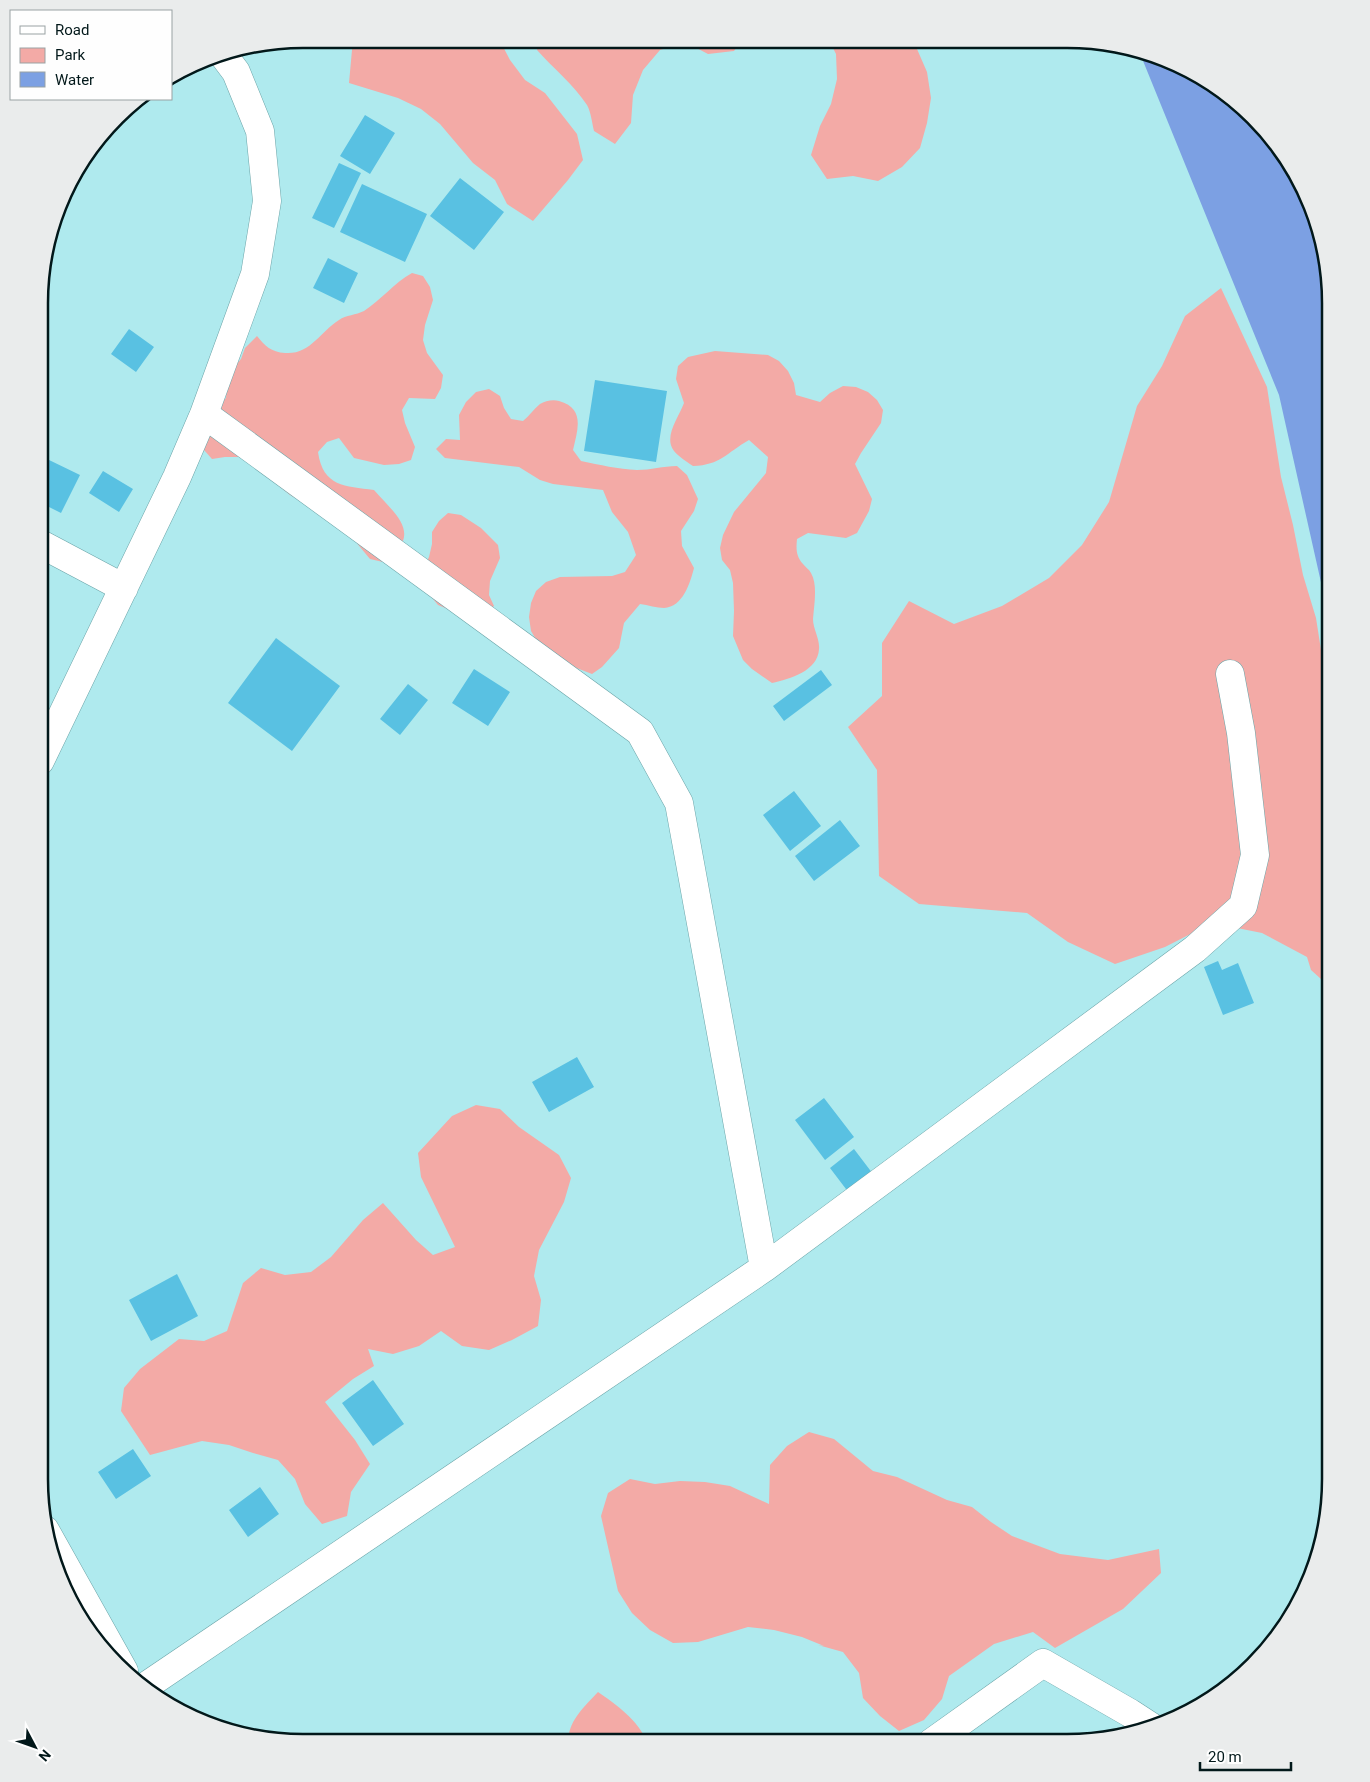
<svg xmlns="http://www.w3.org/2000/svg" width="1370" height="1782" font-family="Roboto,sans-serif">
  <style>
    .green { fill: #f3aaa6 }
    .water { fill: #7ca0e3 }
    .building { fill: #59c1e2 }
    .lines { fill: none; stroke-linecap: round; stroke-linejoin: round }
    .street-casing { stroke: #6ba4a8; stroke-width: 29 }
    .street { stroke: #fff; stroke-width: 28 }
    .rim { fill: none; stroke: #02181a; stroke-width: 2.5 }
  </style>
  <rect width="100%" height="100%" fill="#afeaee"/>
  <path class="green" d="M 353,39 L 499,39 L 510,60 L 525,80 L 545,93 L 577,134 L 583,160 L 568,180 L 533,221 L 507,204 L 495,180 L 473,163 L 440,124 L 421,109 L 398,98 L 349,83 Z
    M 539,39 L 742,40 L 734,51 L 708,54 L 685,42 L 660,50 L 643,70 L 633,95 L 631,123 L 615,144 L 594,131 C 592,123 591,112 587,105 C 574,85 553,68 537,50 Z
    M 829,40 L 910,40 L 917,49 L 927,72 L 931,98 L 927,123 L 920,148 L 902,167 L 878,181 L 853,176 L 827,179 L 811,155 L 820,126 L 831,104 L 837,79 L 836,54 Z
    M 412,273 L 423,276 L 430,287 L 433,300 L 425,325 L 423,340 L 427,353 L 443,375 L 441,388 L 435,399 L 409,398 L 402,410 L 405,423 L 415,447 L 411,460 L 399,464 L 384,465 L 354,458 L 339,438 L 327,442 L 318,452 C 323,487 345,486 374,490 C 397,516 424,535 383,562 L 370,559 L 345,529 L 312,508 L 290,495 L 250,463 L 239,457 L 225,457 L 212,459 L 204,450 L 216,407 L 226,398 L 227,379 L 233,368 L 241,359 L 245,348 L 257,336 C 265,346 271,352 285,353 C 310,355 320,332 339,320 C 346,315 356,315 364,311 C 381,300 394,283 412,273 Z
    M 1221,288 L 1267,387 L 1281,477 L 1293,525 L 1303,575 L 1316,618 L 1331,714 L 1331,988 L 1311,970 L 1307,957 L 1262,933 L 1212,923 L 1165,947 L 1115,964 L 1068,942 L 1027,913 L 919,904 L 879,876 L 877,770 L 848,727 L 882,696 L 882,643 L 909,601 L 954,624 L 1002,606 L 1049,578 L 1082,545 L 1109,502 L 1137,406 L 1162,366 L 1185,316 Z
    M 715,351 L 768,355 L 779,361 L 788,371 L 794,383 L 796,395 L 820,402 L 830,393 L 843,386 L 856,387 L 868,392 L 877,400 L 883,410 L 881,423 L 861,453 L 855,464 L 872,499 L 869,511 L 857,533 L 846,538 L 808,533 L 797,539 C 796,549 796,556 803,564 C 805,567 809,569 811,573 C 818,585 814,605 813,619 C 813,629 820,639 819,649 C 818,671 790,679 772,683 L 752,669 L 743,660 L 733,636 L 734,611 L 733,583 L 730,570 L 722,560 L 720,548 L 723,535 L 734,512 L 766,473 L 768,457 L 749,440 C 726,453 721,465 693,466 C 687,462 679,457 674,451 C 663,437 679,417 684,403 L 676,379 L 678,366 L 688,357 Z
    M 489,389 L 500,396 L 504,408 L 511,419 L 523,421 C 529,416 534,409 540,404 C 545,401 553,399 559,401 C 585,408 578,429 573,450 L 581,461 C 600,465 618,469 637,470 C 651,470 663,466 677,466 L 687,475 L 698,499 L 694,511 L 681,531 L 682,546 L 694,568 C 690,583 683,607 664,608 C 657,608 648,605 640,604 L 624,623 L 619,648 L 602,667 L 592,674 L 556,660 L 537,641 L 531,631 L 529,617 L 531,603 L 536,591 L 546,582 L 560,577 L 612,576 L 625,572 L 636,555 L 628,532 L 612,512 L 603,490 L 553,484 L 540,480 L 519,467 L 445,458 L 436,449 L 446,439 L 460,440 L 459,415 L 466,402 L 476,392 Z
    M 448,513 L 461,515 L 481,528 L 498,545 L 500,558 L 490,581 L 489,595 L 494,606 L 483,615 L 458,608 L 450,610 L 438,605 L 429,594 L 423,569 L 429,557 L 432,544 L 432,532 L 439,521 Z
    M 476,1105 L 500,1109 L 519,1127 L 559,1155 L 571,1178 L 564,1202 L 539,1250 L 534,1276 L 541,1300 L 538,1326 L 512,1340 L 489,1350 L 462,1346 L 441,1331 L 419,1346 L 393,1354 L 368,1349 L 374,1366 L 353,1379 L 325,1402 L 355,1440 L 370,1464 L 351,1492 L 347,1516 L 322,1524 L 305,1504 L 295,1479 L 278,1460 L 253,1453 L 229,1445 L 202,1441 L 150,1455 L 121,1411 L 124,1388 L 140,1369 L 179,1339 L 204,1341 L 227,1331 L 243,1283 L 261,1268 L 285,1275 L 311,1272 L 331,1257 L 363,1220 L 383,1203 L 416,1240 L 433,1255 L 455,1247 L 421,1177 L 418,1153 L 452,1116 Z
    M 809,1432 L 834,1439 L 873,1471 L 897,1477 L 947,1500 L 972,1507 L 991,1522 L 1012,1536 L 1060,1554 L 1108,1560 L 1159,1549 L 1161,1573 L 1123,1609 L 1055,1648 L 1033,1632 L 994,1644 L 949,1676 L 942,1699 L 924,1720 L 899,1731 L 880,1716 L 863,1698 L 859,1673 L 843,1652 L 818,1645 L 824,1646 L 802,1637 L 774,1630 L 748,1627 L 698,1642 L 673,1643 L 650,1630 L 632,1613 L 618,1591 L 601,1516 L 608,1493 L 630,1479 L 655,1484 L 680,1481 L 705,1482 L 730,1486 L 769,1504 L 770,1465 L 787,1446 Z
    M 598,1692 C 617,1705 638,1720 647,1742 L 569,1742 C 566,1723 586,1705 598,1692 Z"/>
  <path class="water" d="M 1139,51 L 1169,59 L 1228,93 L 1266,129 L 1304,186 L 1322,235 L 1331,302 L 1331,627 L 1279,395 Z"/>
  <path class="building" d="M 365,115 L 395,133 L 370,174 L 340,156 Z
    M 339,163 L 361,173 L 334,228 L 312,218 Z
    M 460,178 L 504,212 L 474,250 L 430,216 Z
    M 362,184 L 427,214 L 405,262 L 340,232 Z
    M 328,258 L 358,273 L 344,303 L 313,288 Z
    M 129,329 L 154,347 L 136,372 L 111,354 Z
    M 595,380 L 667,391 L 656,462 L 584,451 Z
    M 47,459 L 80,475 L 61,513 L 41,503 L 41,471 Z
    M 103,471 L 133,489 L 119,512 L 89,493 Z
    M 276,638 L 340,686 L 292,751 L 228,703 Z
    M 474,669 L 510,692 L 488,726 L 452,703 Z
    M 821,670 L 832,685 L 784,721 L 773,706 Z
    M 408,684 L 428,700 L 400,735 L 380,719 Z
    M 794,791 L 821,826 L 790,851 L 763,815 Z
    M 840,820 L 860,846 L 814,881 L 795,856 Z
    M 1218,961 L 1222,970 L 1238,963 L 1254,1003 L 1223,1015 L 1204,967 Z
    M 577,1057 L 594,1087 L 549,1112 L 532,1082 Z
    M 824,1098 L 854,1137 L 825,1160 L 795,1120 Z
    M 854,1149 L 873,1174 L 849,1193 L 830,1168 Z
    M 177,1274 L 198,1316 L 151,1341 L 129,1300 Z
    M 373,1380 L 404,1424 L 373,1446 L 342,1403 Z
    M 133,1449 L 151,1476 L 116,1499 L 98,1472 Z
    M 260,1487 L 279,1514 L 248,1537 L 229,1510 Z"/>
  <g class="lines">
    <g class="street-casing">
      <path id="street" d="M 204,414 L 640,732 L 679,803 L 764,1268
        M 41,544 L 124,588
        M 40,761 L 177,477 L 204,414 L 255,274 L 267,201 L 260,131 L 236,72 L 221,52
        M 45,1530 L 124,1671
        M 143,1688 L 764,1268 L 1195,949 L 1243,906 L 1255,855 L 1241,733 L 1230,674
        M 931,1743 L 1043,1663 L 1130,1713 L 1153,1728"/>
    </g>
    <use href="#street" class="street"/>
  </g>
  <path d="M0 0H1370V1782H0ZM303 48H1067A255 255 0 0 1 1322 303V1479A255 255 0 0 1 1067 1734H303A255 255 0 0 1 48 1479V303A255 255 0 0 1 303 48Z" fill="#eaecec" fill-rule="evenodd"/>
  <path class="rim" d="M303 48H1067A255 255 0 0 1 1322 303V1479A255 255 0 0 1 1067 1734H303A255 255 0 0 1 48 1479V303A255 255 0 0 1 303 48Z"/>
  <rect x="10" y="10" width="162" height="90" fill="#fefefe" stroke="#99a2a3"/>
  <rect x="20" y="26" width="25" height="8" fill="#ffffff" stroke="#99a2a3"/>
  <text x="55" y="35" font-size="15" fill="#02181a">Road</text>
  <rect x="20" y="48" width="25" height="15" fill="#f3aaa6" stroke="#99a2a3"/>
  <text x="55" y="60" font-size="15" fill="#02181a">Park</text>
  <rect x="20" y="72" width="25" height="15" fill="#7ca0e3" stroke="#99a2a3"/>
  <text x="55" y="85" font-size="15" fill="#02181a">Water</text>
  <g transform="translate(35 1747) rotate(131)" stroke="#fefefe" stroke-width="4" paint-order="stroke">
  <path d="M0-4L9 19L0 12L-9 19Z" fill="#02181a"/>
  <text y="-8" font-size="14" font-weight="bold" text-anchor="middle" fill="#02181a">N</text>
  </g>
  <path d="M1200 1762v8h91v-8" fill="none" stroke="#02181a" stroke-width="2.5"/>
  <text x="1208" y="1762" font-size="15" fill="#02181a" stroke="#fefefe" stroke-width="4" paint-order="stroke">20 m</text>
</svg>
